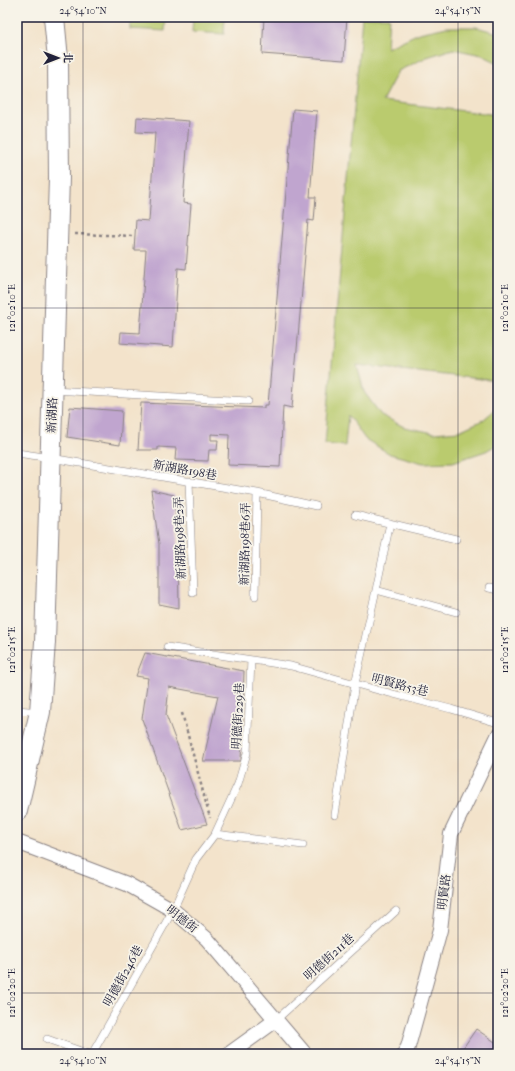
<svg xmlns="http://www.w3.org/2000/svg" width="515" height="1071" font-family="'IM FELL French Canon','Noto Serif TC',serif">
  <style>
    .green { fill: #bacb6e; stroke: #6e7654 }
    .building { fill: #c0a5cf }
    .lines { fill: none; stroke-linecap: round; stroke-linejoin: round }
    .lane-casing { stroke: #8a8283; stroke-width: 8 }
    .street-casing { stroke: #8a8283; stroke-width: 16 }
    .secondary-casing { stroke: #8a8283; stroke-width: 22 }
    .path { stroke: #8a8283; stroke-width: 2.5; stroke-dasharray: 3 3; stroke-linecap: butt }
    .lane { stroke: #fff; stroke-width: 7 }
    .street { stroke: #fff; stroke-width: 14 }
    .secondary { stroke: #fff; stroke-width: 20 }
    .ticks { fill: none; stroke: #22223b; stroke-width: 1; stroke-opacity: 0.45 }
    .labels { text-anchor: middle; stroke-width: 3.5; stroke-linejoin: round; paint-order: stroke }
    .street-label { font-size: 12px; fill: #22223b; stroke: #f7f3e8 }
    .neatline { fill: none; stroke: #22223b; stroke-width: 1.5 }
    .ticks-label { font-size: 10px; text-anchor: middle; fill: #22223b }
  </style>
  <rect width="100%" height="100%" fill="#f7f3e8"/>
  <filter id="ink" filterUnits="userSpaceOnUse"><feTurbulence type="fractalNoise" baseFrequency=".025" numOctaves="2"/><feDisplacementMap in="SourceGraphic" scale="8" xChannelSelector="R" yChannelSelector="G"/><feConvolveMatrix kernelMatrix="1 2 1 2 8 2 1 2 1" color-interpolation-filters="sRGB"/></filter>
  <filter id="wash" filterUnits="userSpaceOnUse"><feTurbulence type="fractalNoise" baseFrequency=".012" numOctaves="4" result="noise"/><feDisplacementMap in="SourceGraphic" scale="16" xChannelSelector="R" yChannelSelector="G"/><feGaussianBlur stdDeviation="0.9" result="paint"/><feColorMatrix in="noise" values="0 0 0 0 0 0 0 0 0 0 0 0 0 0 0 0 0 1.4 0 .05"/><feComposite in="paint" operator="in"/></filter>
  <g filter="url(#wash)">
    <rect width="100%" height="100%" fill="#f3e3cb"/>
    <path class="green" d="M 130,17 L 166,17 L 165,31 L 130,29 Z
      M 193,17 L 225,17 L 224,34 L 192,32 Z
      M 362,17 L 389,17 L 387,48 L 419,33 L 447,27 L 476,27 L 498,33 L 498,63 L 482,55 L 453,49 L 427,57 L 398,71 L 382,101 L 498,115 L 498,381 L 357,365 L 364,392 L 381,415 L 404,427 L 434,433 L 459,431 L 483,420 L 498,407 L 498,444 L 486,451 L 453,462 L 423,463 L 390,454 L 365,439 L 348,415 L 345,446 L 325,444 Z"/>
    <g id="blocks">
      <path class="building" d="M 264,17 L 347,17 L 344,60 L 262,54 Z
        M 293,109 L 317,111 L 310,197 L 316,197 L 314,221 L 308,220 L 292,408 L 283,406 L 280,467 L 228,465 L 229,435 L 211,434 L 211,440 L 218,440 L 217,450 L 209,450 L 208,461 L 175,460 L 176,448 L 158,447 L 158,450 L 138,450 L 141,403 L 264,408 L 264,405 L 268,405 Z
        M 137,117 L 189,121 L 183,203 L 191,204 L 186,269 L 178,268 L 173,347 L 120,343 L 121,332 L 140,333 L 146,250 L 134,250 L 136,220 L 149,221 L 155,133 L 136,132 Z
        M 70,407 L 122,411 L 120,445 L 67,437 Z
        M 151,490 L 174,495 L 178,541 L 179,608 L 159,604 L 159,544 Z
        M 145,653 L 244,671 L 241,761 L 203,761 L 218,696 L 169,687 L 166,715 L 207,824 L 182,830 L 142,719 L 148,678 L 136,676 Z
        M 476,1029 L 498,1044 L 498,1050 L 496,1054 L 465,1054 L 461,1051 Z"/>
    </g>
  </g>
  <g filter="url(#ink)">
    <use href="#blocks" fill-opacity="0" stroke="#8a8283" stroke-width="1"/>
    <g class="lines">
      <g class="lane-casing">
        <path id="lane" d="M 53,390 L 248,401
          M 17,453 L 51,458 L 257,493 L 316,506
          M 189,481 L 193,593
          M 355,515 L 456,539
          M 489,588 L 498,590
          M 376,590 L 456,612
          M 255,596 L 257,493
          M 167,647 L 291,666 L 374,689 L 451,709 L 498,723
          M 17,710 L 40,712
          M 335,815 L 355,684 L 376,590 L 390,523
          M 215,834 L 303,845
          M 276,1020 L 396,911
          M 47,1039 L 89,1054
          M 92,1054 L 173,910 L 196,859 L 215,834 L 238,784 L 247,753 L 251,660"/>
      </g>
      <g class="street-casing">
        <path id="street" d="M 17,842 L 127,884 L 173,910 L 207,939 L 305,1054
          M 229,1054 L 276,1020
          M 404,1054 L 408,1047 L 440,930 L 451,834 L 498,736"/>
      </g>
      <g class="secondary-casing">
        <path id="secondary" d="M 17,811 L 40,712 L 45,642 L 59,178 L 58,59 L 54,17"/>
      </g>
      <path class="path" d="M 75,234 L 135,236
        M 182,713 L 210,818"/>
      <use href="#lane" class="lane"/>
      <use href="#street" class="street"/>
      <use href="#secondary" class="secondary"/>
    </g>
  </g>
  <path class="ticks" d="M 83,17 L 83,1054M 458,17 L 458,1054M 17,308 L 498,308M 17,650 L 498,650M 17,993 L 498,993"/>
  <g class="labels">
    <g class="street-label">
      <text transform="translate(52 415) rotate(-88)" y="4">新湖路</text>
      <text transform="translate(185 470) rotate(10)" y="4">新湖路198巷</text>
      <text transform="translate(180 538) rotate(-92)" y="4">新湖路198巷2弄</text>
      <text transform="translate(245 544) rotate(-89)" y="4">新湖路198巷6弄</text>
      <text transform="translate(400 685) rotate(14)" y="4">明賢路53巷</text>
      <text transform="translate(238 716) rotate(-87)" y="4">明德街229巷</text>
      <text transform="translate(444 892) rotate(-83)" y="4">明賢路</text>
      <text transform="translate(182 919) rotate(38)" y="4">明德街</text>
      <text transform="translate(329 957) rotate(-42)" y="4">明德街211巷</text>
      <text transform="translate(123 976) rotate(-61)" y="4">明德街246巷</text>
    </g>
  </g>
  <rect width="515" height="1071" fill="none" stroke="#f7f3e8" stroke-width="44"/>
  <g transform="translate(58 58) rotate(90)" stroke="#f7f3e8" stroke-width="3" paint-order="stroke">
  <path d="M0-3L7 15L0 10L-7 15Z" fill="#22223b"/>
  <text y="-6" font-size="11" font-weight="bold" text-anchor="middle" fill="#22223b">北</text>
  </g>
  <rect x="22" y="22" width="471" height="1027" class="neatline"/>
  <g class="ticks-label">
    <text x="83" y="14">24°54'10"N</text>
    <text x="458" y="14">24°54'15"N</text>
    <text transform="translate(11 308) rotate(-90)" y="4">121°02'10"E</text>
    <text transform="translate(504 308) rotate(-90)" y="4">121°02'10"E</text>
    <text transform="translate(504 650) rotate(-90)" y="4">121°02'15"E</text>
    <text transform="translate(11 650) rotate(-90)" y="4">121°02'15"E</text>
    <text transform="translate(504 993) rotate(-90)" y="4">121°02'20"E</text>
    <text transform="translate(11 993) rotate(-90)" y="4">121°02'20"E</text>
    <text x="83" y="1064">24°54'10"N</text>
    <text x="458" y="1064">24°54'15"N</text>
  </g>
</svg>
